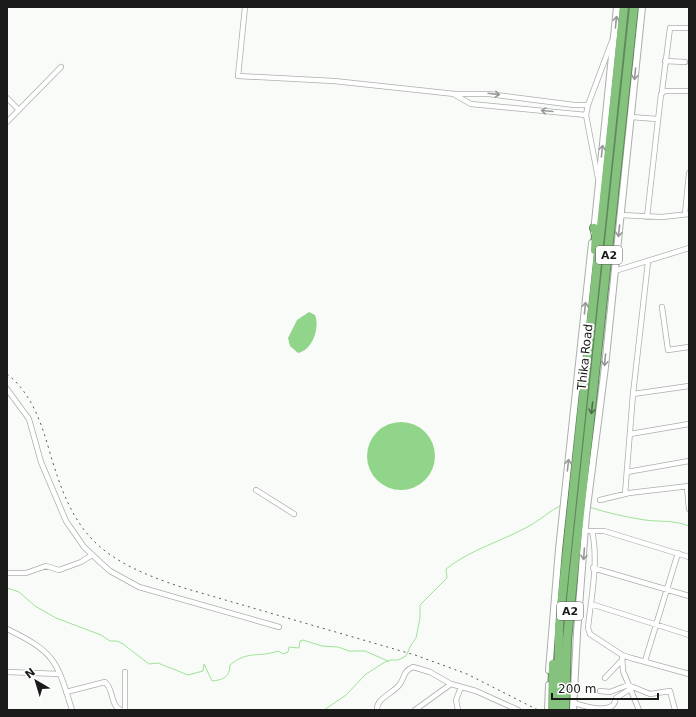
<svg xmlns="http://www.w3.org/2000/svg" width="696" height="717" font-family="'DejaVu Sans',sans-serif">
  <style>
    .forest { fill: #91d58a }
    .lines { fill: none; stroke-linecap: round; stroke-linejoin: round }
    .stream { stroke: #9fe397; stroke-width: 1 }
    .street-casing { stroke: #acafac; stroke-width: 6 }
    .secondary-casing { stroke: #acafac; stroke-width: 8 }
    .highway-casing { stroke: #5f885b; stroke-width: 10 }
    .street { stroke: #fff; stroke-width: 4.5 }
    .secondary { stroke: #fff; stroke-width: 6 }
    .highway { stroke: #84c27e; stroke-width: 8 }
    .rail { stroke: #585a58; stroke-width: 1; stroke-dasharray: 2 4; stroke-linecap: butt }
    .oneway { stroke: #989898 }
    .oneway2 { stroke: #4f6e4c }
    .labels { text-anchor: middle; stroke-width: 4; stroke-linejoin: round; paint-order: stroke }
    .shield { fill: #fff; stroke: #5f5f5f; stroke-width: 1 }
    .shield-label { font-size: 11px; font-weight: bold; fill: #1a1b1a }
    .street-label { font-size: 12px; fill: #1a1b1a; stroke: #fff }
  </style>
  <rect width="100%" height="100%" fill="#f8fbf8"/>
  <path class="forest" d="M 309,312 L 315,315 C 320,327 313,350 298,353 L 290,346 L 288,338 L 297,320 Z
    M367 456a34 34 0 1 1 68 0a34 34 0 1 1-68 0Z"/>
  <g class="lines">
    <path class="stream" d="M 589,507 C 607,513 626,517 645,520 C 660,522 675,520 689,526
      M 7,588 L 19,592 L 35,606 L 56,618 L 101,635 L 110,641 L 117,641 L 123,644 L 149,664 L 158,663 L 188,675 L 203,671 L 204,664 L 212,681 C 223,680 230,677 230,665 C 248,650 258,658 278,651 L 283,654 L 288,652 L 289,647 L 299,648 L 300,641 L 303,640 L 322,646 L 338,647 L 349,651 L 365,651 L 388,661
      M 324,710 L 346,695 L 366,674 L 385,662 L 391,660 L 398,660 L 406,656 L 411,645 L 416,638 L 420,618 L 420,605 L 447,578 L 446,569 C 471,549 503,541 531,525 C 542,519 550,510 562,505"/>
    <g class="street-casing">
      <path id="street" d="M 245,7 L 238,76 L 334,81 L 455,94 L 489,94 L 574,105 L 588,105
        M 665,61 L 685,62
        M 662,91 L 670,28 L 689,28
        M 455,95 L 471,104 L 586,115
        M 7,98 L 19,110
        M 631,117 L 657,119
        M 7,122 L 61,67
        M 598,178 L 586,115 L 588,105 L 612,41
        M 685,214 L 689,173
        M 620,215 L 662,217 L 689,214
        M 647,217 L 661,94 L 665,91 L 689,91
        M 615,271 L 689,248
        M 662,307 L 668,350 L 689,347
        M 7,389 L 29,419 L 41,462 L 66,521 L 84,547 L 101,563 L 110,571 L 139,587 L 279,627
        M 633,394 L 689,386
        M 630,434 L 689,424
        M 627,472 L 689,461
        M 687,487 L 689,509
        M 256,490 L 294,514
        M 625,494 L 633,394 L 648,262
        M 600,500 L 629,493 L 689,486
        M 589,531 L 604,531 L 689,557
        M 592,531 C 599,562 591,597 588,628 L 590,634 L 622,655 L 631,658 L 689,674
        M 593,568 L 689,596
        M 7,573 L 26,573 L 46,566 L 59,570 L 81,562 L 92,555
        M 591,604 L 689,635
        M 7,629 C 55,652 57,661 72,710
        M 622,655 L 623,671 L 639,710
        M 645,661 L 678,553
        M 7,672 L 60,674
        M 125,672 L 125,710
        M 605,678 L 622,660
        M 600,691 L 610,692 L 628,685 L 650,694 L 670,691 L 675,710
        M 66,692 L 105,682 C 114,689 110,706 121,710
        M 574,703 C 585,706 602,712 612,706 C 615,704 615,700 616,698 L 630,689
        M 377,710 C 376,698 394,693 400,684 C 405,677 403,671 413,667 L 430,672 L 451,684
        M 415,710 L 451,684 L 476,691 L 518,710
        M 458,710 L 456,700 L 461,687"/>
    </g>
    <g class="secondary-casing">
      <path id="secondary" d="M 594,232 L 617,7
        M 549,670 L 559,549 L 592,243
        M 548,710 L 549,685
        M 573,710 L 577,633 L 586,515 L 605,367 L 642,7"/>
    </g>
    <g class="highway-casing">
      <path id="highway" d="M 594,228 L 596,233 L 595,250
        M 552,710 L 553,664
        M 558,710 L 559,626 L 624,7
        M 565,710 L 567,640 L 573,579 L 634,7"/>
    </g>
    <use href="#street" class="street"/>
    <use href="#secondary" class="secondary"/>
    <use href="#highway" class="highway"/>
    <path class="rail" d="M 7,374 C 30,392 40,419 48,446 C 73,535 96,559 184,588 L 415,655 L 467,674 L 538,710"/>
  </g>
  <defs><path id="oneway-shaft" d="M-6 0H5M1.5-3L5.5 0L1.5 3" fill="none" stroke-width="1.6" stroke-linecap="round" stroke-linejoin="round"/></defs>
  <g class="oneway">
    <use href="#oneway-shaft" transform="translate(616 22) rotate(-84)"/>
    <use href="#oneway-shaft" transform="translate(635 74) rotate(96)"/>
    <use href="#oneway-shaft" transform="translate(494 94) rotate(7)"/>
    <use href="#oneway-shaft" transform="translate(547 111) rotate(-175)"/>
    <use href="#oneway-shaft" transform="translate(602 151) rotate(-84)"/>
    <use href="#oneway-shaft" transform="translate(619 231) rotate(96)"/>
    <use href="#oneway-shaft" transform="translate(585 308) rotate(-84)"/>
    <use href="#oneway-shaft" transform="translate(605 360) rotate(95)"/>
    <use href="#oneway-shaft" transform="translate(568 465) rotate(-84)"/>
    <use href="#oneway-shaft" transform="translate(584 554) rotate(94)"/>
  </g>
  <use class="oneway2" href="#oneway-shaft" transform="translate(592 408) rotate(96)"/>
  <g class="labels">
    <g class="shield">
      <rect x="596" y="246" width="26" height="18" rx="3"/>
      <rect x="557" y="602" width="26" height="18" rx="3"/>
    </g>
    <g class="shield-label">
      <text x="609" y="259">A2</text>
      <text x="570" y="615">A2</text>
    </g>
    <g class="street-label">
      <text transform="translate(585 357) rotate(-84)" y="4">Thika Road</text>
    </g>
  </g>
  <rect width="696" height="717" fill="none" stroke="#1a1b1a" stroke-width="16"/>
  <g transform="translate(36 681) rotate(322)" stroke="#ffffff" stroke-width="3" paint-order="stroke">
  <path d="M0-3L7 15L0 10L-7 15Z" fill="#1a1b1a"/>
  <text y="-6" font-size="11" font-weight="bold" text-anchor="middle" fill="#1a1b1a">N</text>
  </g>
  <path d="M552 693v6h106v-6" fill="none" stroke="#1a1b1a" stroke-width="2"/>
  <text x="558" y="693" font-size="12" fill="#1a1b1a" stroke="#ffffff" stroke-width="3" paint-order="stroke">200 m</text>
</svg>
